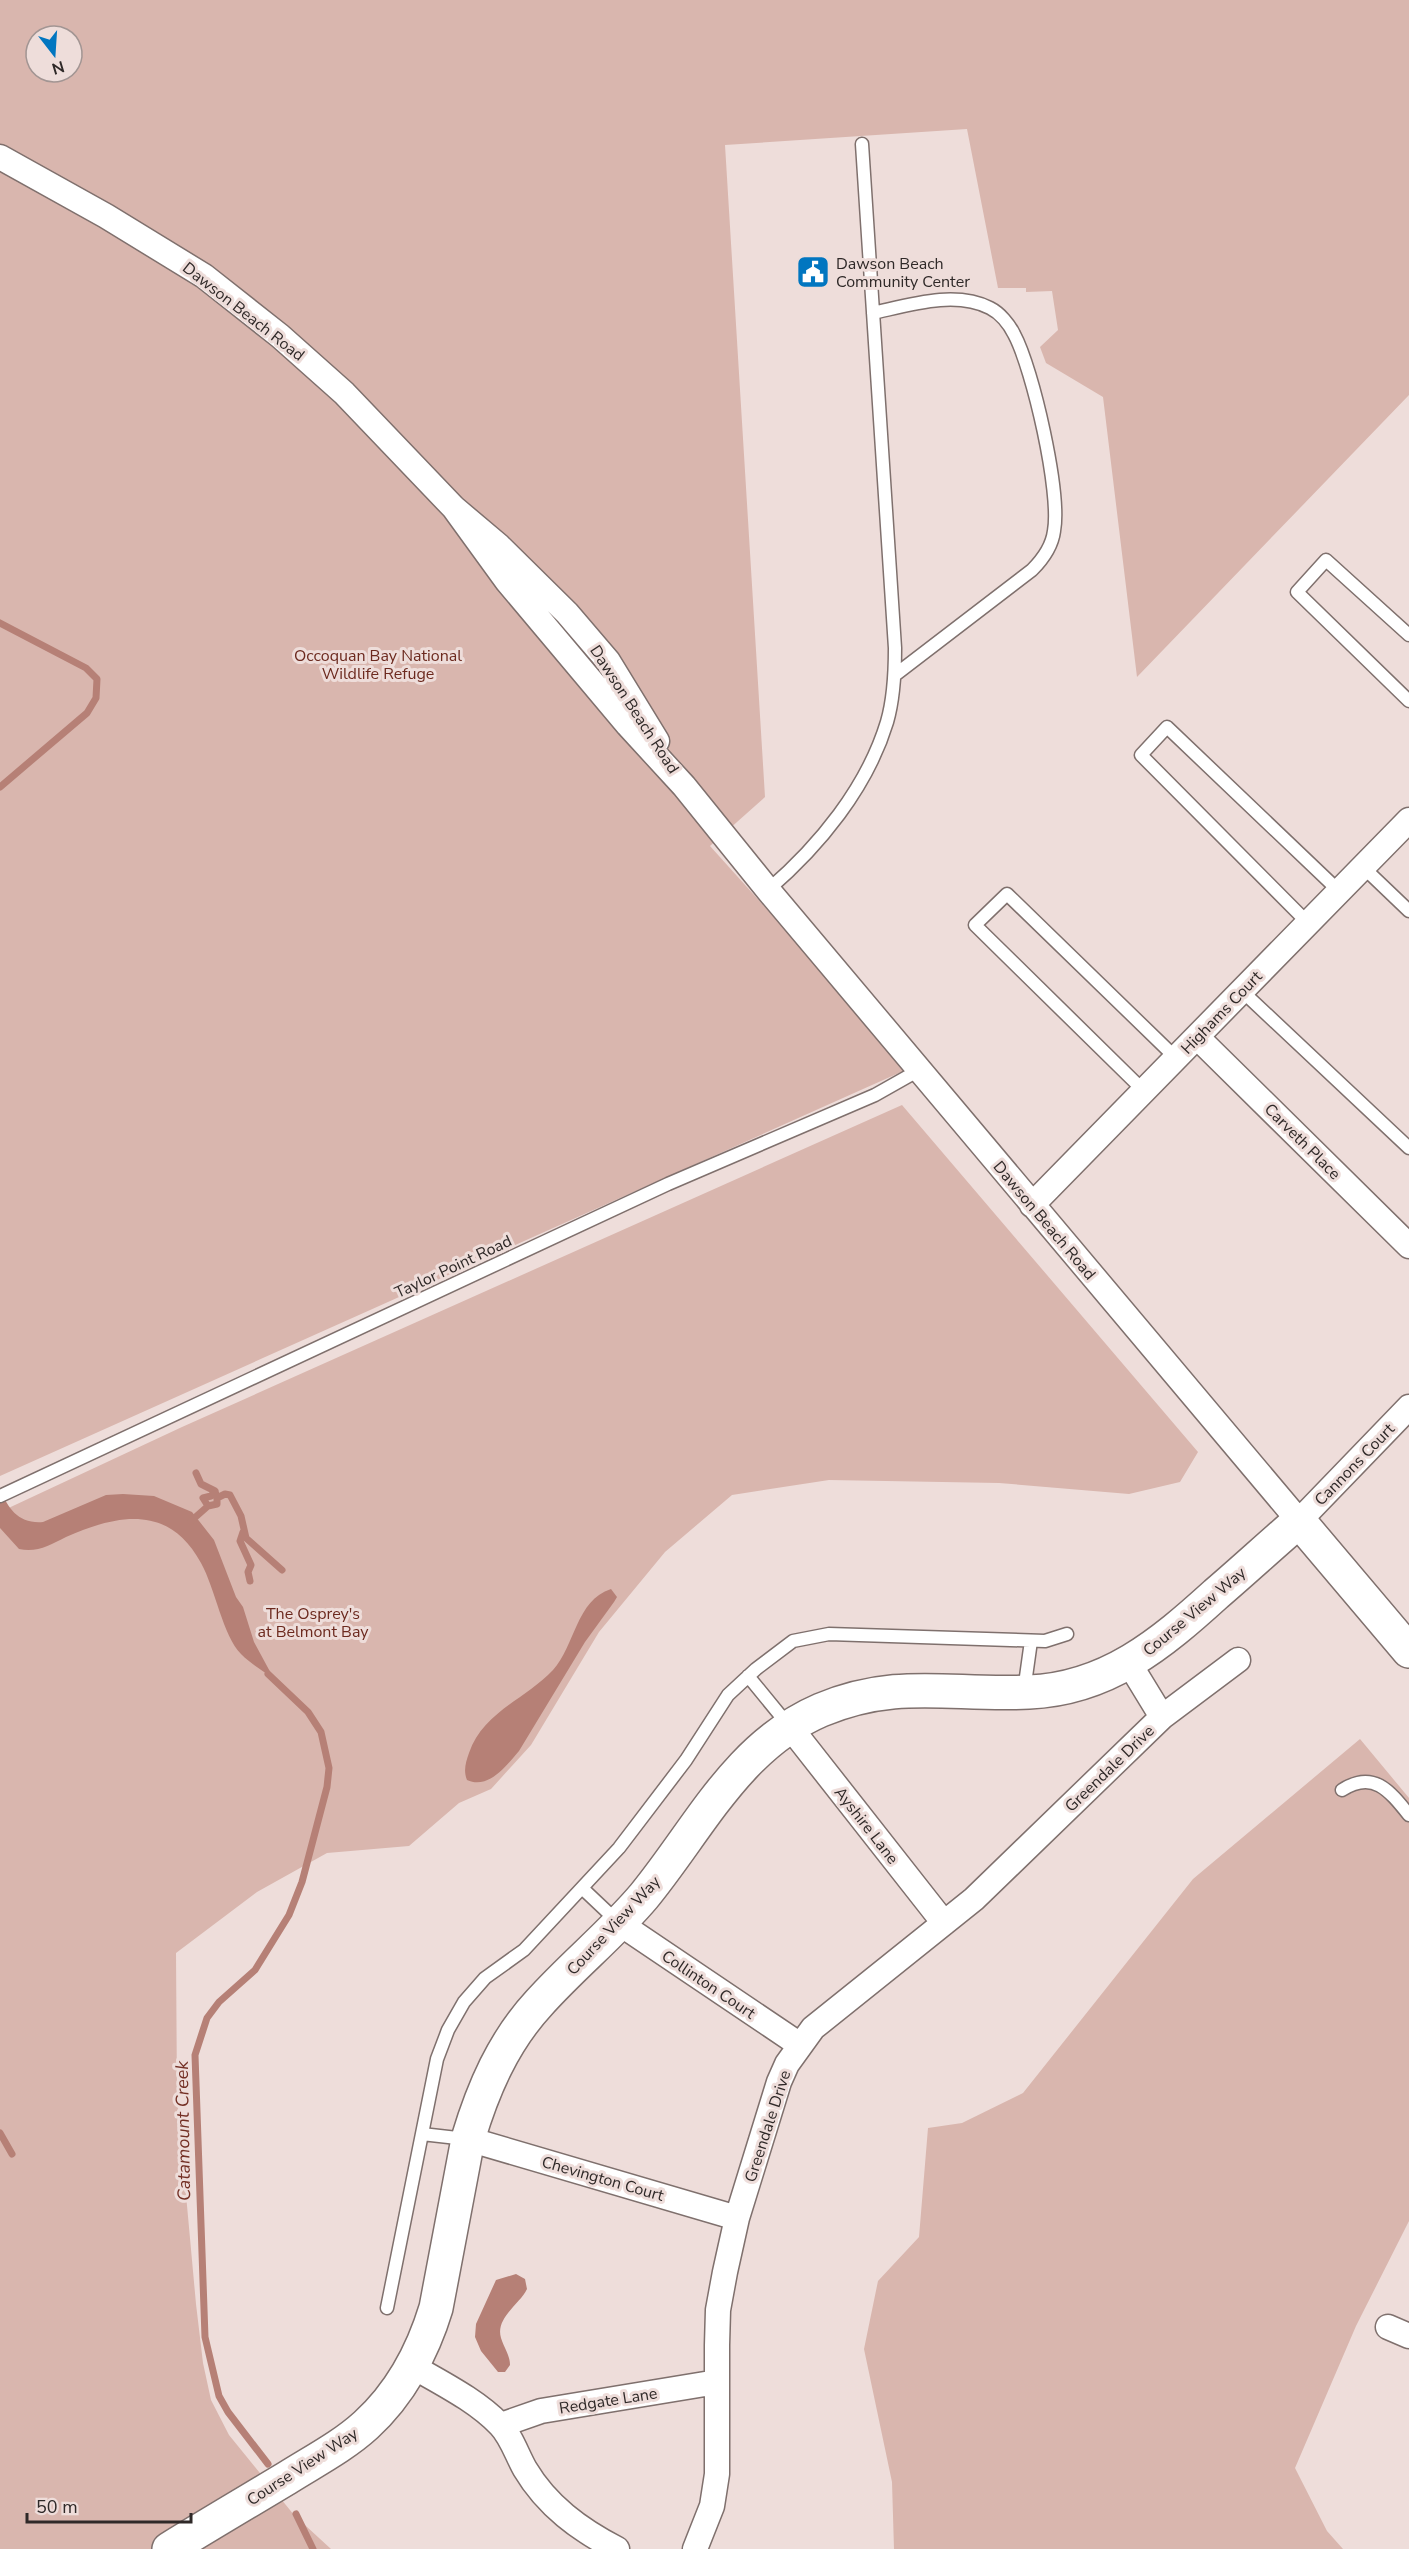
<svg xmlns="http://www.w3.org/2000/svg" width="1409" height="2549" font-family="'Nunito Sans',sans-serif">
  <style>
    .green { fill: #d9b6ae; fill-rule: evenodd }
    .water { fill: #b68076 }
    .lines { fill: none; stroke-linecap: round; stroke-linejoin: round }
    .stream { stroke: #b68076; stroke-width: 7 }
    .lane-casing { stroke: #7f706d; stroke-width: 15 }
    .street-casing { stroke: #7f706d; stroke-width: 27 }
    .secondary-casing { stroke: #7f706d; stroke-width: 36 }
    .lane { stroke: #fff; stroke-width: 12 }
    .street { stroke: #fff; stroke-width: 24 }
    .secondary { stroke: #fff; stroke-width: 33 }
    .labels { text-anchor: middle; stroke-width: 6; stroke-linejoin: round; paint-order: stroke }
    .poi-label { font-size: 16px; fill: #2f2928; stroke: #eeddda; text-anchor: start }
    .street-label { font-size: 16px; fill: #2f2928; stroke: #eeddda }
    .park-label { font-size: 16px; fill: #6c291e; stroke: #eeddda }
    .water-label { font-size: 18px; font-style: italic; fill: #732f24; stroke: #eeddda }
  </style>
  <rect width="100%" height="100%" fill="#eeddda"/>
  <path class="green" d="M 0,0 L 1409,0 L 1409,395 L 1137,677 L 1103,397 L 1046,363 L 1040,347 L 1058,330 L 1052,291 L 1026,292 L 1026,288 L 998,288 L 967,129 L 725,145 L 765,797 L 710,846 L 910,1068 L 0,1476 ZM 36,36 L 72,36 L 72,72 L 36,72 Z
    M 902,1105 L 1198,1452 L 1180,1482 L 1129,1494 L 999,1483 L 829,1480 L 732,1495 L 665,1552 L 599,1632 L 531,1745 L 491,1789 L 459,1803 L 409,1846 L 327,1853 L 257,1892 L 176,1953 L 177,2096 L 196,2304 L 203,2363 L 211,2400 L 229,2435 L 294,2515 L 331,2549 L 0,2549 L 0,1512 L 182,1427 Z
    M 1360,1739 L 1409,1798 L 1409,2221 L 1356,2326 L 1295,2468 L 1327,2531 L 1343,2549 L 894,2549 L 892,2482 L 864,2349 L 878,2281 L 919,2237 L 928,2128 L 962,2123 L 1023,2093 L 1193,1879 Z"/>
  <path class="water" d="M 0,1489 C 8,1509 19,1524 43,1522 L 106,1495 L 123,1494 L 154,1496 L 192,1512 L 214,1540 L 236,1597 L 243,1607 L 254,1642 L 274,1679 C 263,1671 251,1664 241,1654 C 223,1636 215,1588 201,1563 C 169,1504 118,1514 66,1537 C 50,1545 37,1553 19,1549 L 0,1528 Z
    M 611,1589 L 617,1597 L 614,1602 L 585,1642 L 519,1751 C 506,1766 488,1790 467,1780 C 463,1770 466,1762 469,1753 C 483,1712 526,1699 553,1670 C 575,1646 576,1600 611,1589 Z
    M 516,2274 L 525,2279 L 527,2289 C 520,2304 495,2318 501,2338 C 504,2348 510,2355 510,2365 L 505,2372 L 498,2372 L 481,2351 L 475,2337 L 476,2324 L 496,2280 Z"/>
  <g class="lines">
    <path class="stream" d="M 0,623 L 86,668 L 97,679 L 96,698 L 87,713 L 0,787
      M 196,1473 L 201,1484 L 215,1491 L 217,1498
      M 208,1506 L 203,1498 L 211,1496 L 215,1491
      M 191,1521 L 208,1506 L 217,1504 L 217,1498 L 225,1494 L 230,1495 L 241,1516 L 246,1538 L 282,1570
      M 243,1532 L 240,1541 L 251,1565 L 248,1572 L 250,1581
      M 0,2133 L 12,2154
      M 268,2464 L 228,2412 L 219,2396 L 205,2337 L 195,2055 L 207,2018 L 219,2002 L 255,1970 L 289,1915 L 302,1882 L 327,1787 L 329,1768 L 321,1732 L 308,1712 L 268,1674
      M 296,2514 L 313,2549"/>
    <g class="lane-casing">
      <path id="lane" d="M 873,313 C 909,305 955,290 990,308 C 1000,313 1009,324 1014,334 C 1033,369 1061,493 1054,531 C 1052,547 1043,559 1032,570 L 895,675
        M 1409,635 L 1326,560 L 1297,592 L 1409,701
        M 1363,867 L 1409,911
        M 768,890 C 819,846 867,788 887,722 C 894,698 895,673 895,648 L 862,144
        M 1308,923 L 1141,755 L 1167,727 L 1339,891
        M 1242,991 L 1409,1148
        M 1144,1091 L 975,925 L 1007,894 L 1176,1058
        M 0,1496 L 668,1184 L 875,1095 L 921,1069
        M 748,1676 L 789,1726
        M 1024,1691 L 1031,1641
        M 1342,1790 C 1373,1770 1389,1790 1409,1815
        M 582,1888 L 618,1922
        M 422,2134 L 466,2139
        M 387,2308 L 437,2059 L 448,2030 L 464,2002 L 485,1978 L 524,1950 L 619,1848 L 686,1760 L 728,1695 L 756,1669 L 793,1641 L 829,1634 L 1045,1641 L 1067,1634"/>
    </g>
    <g class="street-casing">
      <path id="street" d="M 0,157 L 106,216 L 204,276 L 280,336 L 344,393 L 454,508 L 499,546 L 567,613 L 608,661 L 657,741
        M 454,508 L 507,581 L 628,725 L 684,786 L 768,890 L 1299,1521 L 1409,1407
        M 1197,1037 L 1409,1246
        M 1032,1205 L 1409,820
        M 1162,1717 L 1238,1660
        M 790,1727 L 944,1923
        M 619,1923 L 800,2045
        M 468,2139 L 737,2218
        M 1388,2327 L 1409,2336
        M 412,2366 C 441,2383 476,2400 500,2425 C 511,2436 517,2455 525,2469 C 547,2506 580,2530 617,2549
        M 501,2425 L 541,2411 L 717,2382
        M 695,2549 L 712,2506 L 717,2474 L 717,2345 L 718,2310 L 725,2272 L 737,2218 L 779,2082 L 787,2064 L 813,2028 L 974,1899 L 1162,1717 L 1129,1663"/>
    </g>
    <g class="secondary-casing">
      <path id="secondary" d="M 169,2549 C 208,2525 247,2502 287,2478 C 314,2461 343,2446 366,2425 C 400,2394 423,2351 436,2308 L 468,2139 C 483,2089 503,2042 539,2003 C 572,1966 612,1934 644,1896 C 699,1829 737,1746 821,1710 C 898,1678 951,1696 1029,1692 C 1107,1689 1161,1644 1216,1594 C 1244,1570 1271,1545 1299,1521 L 1409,1651"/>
    </g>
    <use href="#lane" class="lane"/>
    <use href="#street" class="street"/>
    <use href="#secondary" class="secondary"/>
  </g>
  <defs>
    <g id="civic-square" transform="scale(1.725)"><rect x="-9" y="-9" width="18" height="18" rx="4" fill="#0176c0" stroke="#eeddda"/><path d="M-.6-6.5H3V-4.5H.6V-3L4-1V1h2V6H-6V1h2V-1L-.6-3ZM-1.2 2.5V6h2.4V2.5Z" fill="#fff"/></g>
  </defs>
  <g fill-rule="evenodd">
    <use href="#civic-square" x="813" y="272"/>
  </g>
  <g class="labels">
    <g class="poi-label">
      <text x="836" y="269">Dawson Beach<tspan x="836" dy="18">Community Center</tspan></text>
    </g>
    <g class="street-label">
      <text transform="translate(244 311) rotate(38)" y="6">Dawson Beach Road</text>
      <text transform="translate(635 709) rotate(57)" y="6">Dawson Beach Road</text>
      <text transform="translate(1221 1012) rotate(-46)" y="6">Highams Court</text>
      <text transform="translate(1303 1141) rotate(45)" y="6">Carveth Place</text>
      <text transform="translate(1045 1220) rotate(50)" y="6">Dawson Beach Road</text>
      <text transform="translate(453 1266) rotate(-25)" y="6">Taylor Point Road</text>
      <text transform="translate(1354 1464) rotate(-46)" y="6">Cannons Court</text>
      <text transform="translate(1194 1611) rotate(-40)" y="6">Course View Way</text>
      <text transform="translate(1109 1768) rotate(-44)" y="6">Greendale Drive</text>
      <text transform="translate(867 1825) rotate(52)" y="6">Ayshire Lane</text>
      <text transform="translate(613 1925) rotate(-47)" y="6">Course View Way</text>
      <text transform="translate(709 1984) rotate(34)" y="6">Collinton Court</text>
      <text transform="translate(767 2126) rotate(-72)" y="6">Greendale Drive</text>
      <text transform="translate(603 2178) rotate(16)" y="6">Chevington Court</text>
      <text transform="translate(608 2400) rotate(-9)" y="6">Redgate Lane</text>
      <text transform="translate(302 2466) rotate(-33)" y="6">Course View Way</text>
    </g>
    <g class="park-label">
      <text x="378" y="661">Occoquan Bay National<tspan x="378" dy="18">Wildlife Refuge</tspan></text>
      <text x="313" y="1619">The Osprey's<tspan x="313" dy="18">at Belmont Bay</tspan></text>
    </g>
    <g class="water-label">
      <text transform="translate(183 2131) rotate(-91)" y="6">Catamount Creek</text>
    </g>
  </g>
  <g transform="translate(54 54) rotate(163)"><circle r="28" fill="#eeddda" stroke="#a29593" stroke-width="1.5"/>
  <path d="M0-4.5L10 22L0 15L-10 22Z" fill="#0176c0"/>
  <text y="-9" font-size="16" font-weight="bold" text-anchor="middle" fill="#2f2928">N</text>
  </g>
  <path d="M27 2513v9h164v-9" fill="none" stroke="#2f2928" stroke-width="3"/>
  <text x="36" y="2513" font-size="18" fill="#2f2928" stroke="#eeddda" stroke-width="4.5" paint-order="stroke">50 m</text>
</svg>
